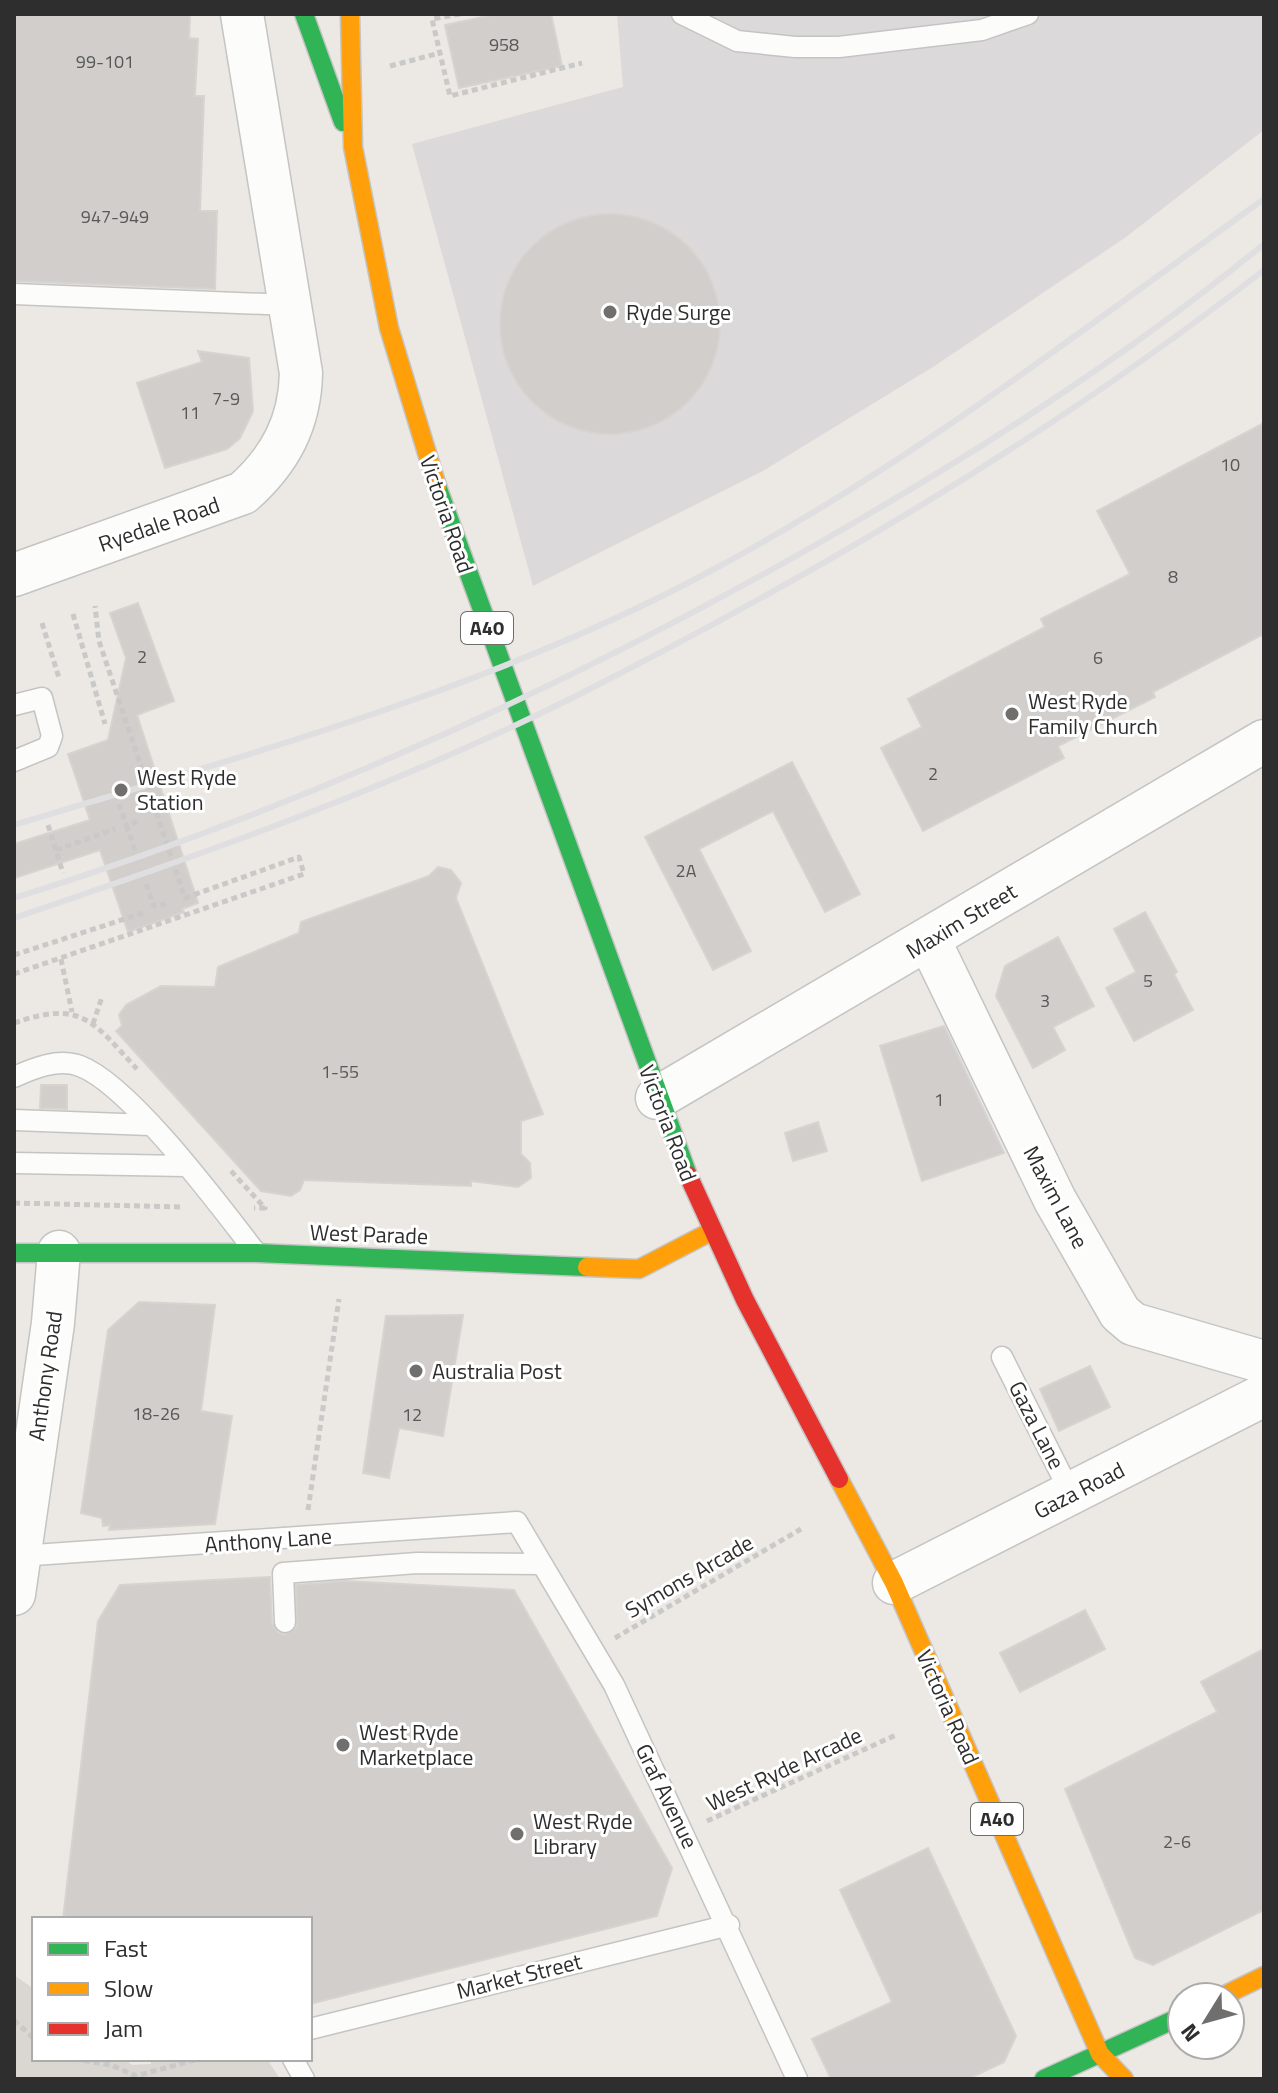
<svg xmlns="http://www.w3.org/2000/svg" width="1278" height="2093" font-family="'Titillium Web',sans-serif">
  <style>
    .industrial { fill: #dcd9db }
    .plaza { fill: #dad6d2 }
    .building { fill: #d1cecb; stroke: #d7d4d0; stroke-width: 2 }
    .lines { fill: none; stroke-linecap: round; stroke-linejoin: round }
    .lane-casing { stroke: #c5c4c5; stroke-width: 23 }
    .street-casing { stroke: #c5c4c5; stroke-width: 45 }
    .fast-casing { stroke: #c5c4c5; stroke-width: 21 }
    .slow-casing { stroke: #c5c4c5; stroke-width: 21 }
    .jam-casing { stroke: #c5c4c5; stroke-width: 21 }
    .path { stroke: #c9c9c8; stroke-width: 5; stroke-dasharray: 6 4; stroke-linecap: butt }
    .lane { stroke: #fcfcfb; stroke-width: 20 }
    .street { stroke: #fcfcfb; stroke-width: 42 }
    .fast { stroke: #30b455; stroke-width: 18 }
    .slow { stroke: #ff9f0a; stroke-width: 18 }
    .jam { stroke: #e5322d; stroke-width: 18 }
    .rail { stroke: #dfdfe1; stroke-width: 6 }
    .poi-dot { fill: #706f6e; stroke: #fff; stroke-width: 3 }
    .labels { text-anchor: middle; stroke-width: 6; stroke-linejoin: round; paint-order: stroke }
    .number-label { font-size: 18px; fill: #585857 }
    .shield { fill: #fff; stroke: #6d6d6d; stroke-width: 2 }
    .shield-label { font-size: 20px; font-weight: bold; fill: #2e2e2e }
    .poi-label { font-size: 22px; fill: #2e2e2e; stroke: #fff; text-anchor: start }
    .street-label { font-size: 22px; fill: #2e2e2e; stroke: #fff }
  </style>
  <rect width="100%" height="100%" fill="#ece8e4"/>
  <path class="industrial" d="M 617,14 L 1264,14 L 1264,130 L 1126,237 L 936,365 L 761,472 L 533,586 L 412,144 L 623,87 Z"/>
  <path class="plaza" d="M 14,1975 L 34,1989 L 34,2059 L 124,2059 L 132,2065 L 151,2064 L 151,2059 L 267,2059 L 280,2079 L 14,2079 Z"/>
  <path class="building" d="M 14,14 L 190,14 L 189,38 L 198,39 L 195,96 L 204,96 L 200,211 L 217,211 L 215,289 L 14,281 Z
    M 497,14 L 551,14 L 562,66 L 459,88 L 445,25 Z
    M500 324a110 110 0 1 1 220 0a110 110 0 1 1-220 0Z
    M 198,351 L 249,358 L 253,411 L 240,438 L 227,449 L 165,468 L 137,383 L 202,362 Z
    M 1264,423 L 1264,634 L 1153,692 L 1155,697 L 1058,746 L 1064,758 L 923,831 L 881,748 L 922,727 L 908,699 L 1045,627 L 1041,619 L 1130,574 L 1097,511 Z
    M 138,603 L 174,701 L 137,715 L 198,903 L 182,909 L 184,912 L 128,932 L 100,850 L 14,878 L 14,844 L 90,820 L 68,754 L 108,740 L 126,658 L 110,613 Z
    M 792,762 L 860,894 L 825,912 L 773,811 L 699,849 L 751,951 L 713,970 L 645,837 Z
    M 438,867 L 451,870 L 461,883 L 456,898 L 543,1114 L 521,1121 L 521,1154 L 530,1163 L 531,1178 L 518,1187 L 471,1181 L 471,1186 L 304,1180 L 300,1190 L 291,1196 L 261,1191 L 116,1031 L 122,1026 L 119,1015 L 126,1005 L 161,986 L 215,987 L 218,967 L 299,933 L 301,922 L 429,876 Z
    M 1145,912 L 1177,972 L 1174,974 L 1193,1010 L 1134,1041 L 1106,988 L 1136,972 L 1114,929 Z
    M 1058,937 L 1094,1006 L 1053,1027 L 1065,1050 L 1033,1068 L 996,996 L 1005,966 Z
    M 944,1026 L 1004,1153 L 922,1181 L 880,1046 Z
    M 41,1085 L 67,1085 L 67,1109 L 40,1108 Z
    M 818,1122 L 827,1151 L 793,1161 L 785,1133 Z
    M 139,1302 L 215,1305 L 201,1411 L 232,1416 L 215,1524 L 109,1530 L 110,1525 L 103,1526 L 102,1518 L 81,1513 L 108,1330 Z
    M 463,1315 L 443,1436 L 399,1428 L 389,1478 L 363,1473 L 386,1316 Z
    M 1090,1366 L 1110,1407 L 1059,1431 L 1040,1389 Z
    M 270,1577 L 272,1623 L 278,1633 L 285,1635 L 297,1627 L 296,1585 L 346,1581 L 514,1590 L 672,1868 L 657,1916 L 310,2004 L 310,1919 L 63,1919 L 98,1621 L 120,1585 Z
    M 1085,1610 L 1105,1649 L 1020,1692 L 1000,1653 Z
    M 1264,1649 L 1264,1910 L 1153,1965 L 1135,1958 L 1065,1789 L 1217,1712 L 1201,1682 Z
    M 928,1848 L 1016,2036 L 1004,2062 L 968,2079 L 831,2079 L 812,2039 L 892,2002 L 840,1890 Z"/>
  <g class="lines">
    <g class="lane-casing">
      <path id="lane" d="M 682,14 L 737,41 L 795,47 L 839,47 L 982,30 L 1028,14
        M 14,294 L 289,305
        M 14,705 L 42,698 L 52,736 L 48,747 L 14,761
        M 14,1077 C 34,1068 58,1058 80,1066 C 130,1085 219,1205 254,1250
        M 14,1120 L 150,1125
        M 14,1163 L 186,1166
        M 1002,1357 L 1071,1494
        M 19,1556 L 517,1522 L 614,1685 L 797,2079
        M 285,1622 L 283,1573 L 417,1563 L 542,1564
        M 310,2029 L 729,1925
        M 293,2059 L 304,2079"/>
    </g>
    <g class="street-casing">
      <path id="street" d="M 14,575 L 243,493 C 280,460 300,423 301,373 L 242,14
        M 929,940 L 1055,1200 L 1120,1313 L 1133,1324 L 1264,1362
        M 657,1098 L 1264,741
        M 894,1583 L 1264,1395
        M 14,1594 L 53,1323 L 59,1252"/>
    </g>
    <g class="fast-casing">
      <path id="fast" d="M 304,14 L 343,122
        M 437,486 L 688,1175
        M 14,1253 L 257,1253 L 587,1267
        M 1044,2079 L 1182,2016"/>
    </g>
    <g class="slow-casing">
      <path id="slow" d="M 350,14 L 353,147 L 389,328 L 437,486
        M 587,1267 L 639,1269 L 712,1231
        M 839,1479 L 894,1583 L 1100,2054 L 1124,2079
        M 1221,1997 L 1264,1976"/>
    </g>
    <g class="jam-casing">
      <path id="jam" d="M 688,1175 L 745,1300 L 839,1479"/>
    </g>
    <path class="path" d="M 460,14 L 432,19 L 450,96 L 582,63
      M 390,66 L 440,53
      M 73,614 L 105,724
      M 42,623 L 59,678
      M 119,804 L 127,827
      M 48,825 L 63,873
      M 56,850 L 115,829
      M 135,850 L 127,827 L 138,821
      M 146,884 L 154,906 L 166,904
      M 14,955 L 143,913
      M 61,959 L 72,1012
      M 14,974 L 304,874 L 299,857 L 185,898 L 99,641 L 95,606
      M 14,1023 C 82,999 93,1022 137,1069
      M 93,1024 L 102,997
      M 231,1171 L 265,1208 L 254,1208
      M 14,1203 L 183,1207
      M 308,1510 L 339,1299
      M 615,1638 L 801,1529
      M 707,1821 L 896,1735
      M 14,2020 L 34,2039
      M 74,2059 L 111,2065 L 136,2076 L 198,2059"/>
    <use href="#lane" class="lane"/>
    <use href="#street" class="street"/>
    <use href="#fast" class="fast"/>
    <use href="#slow" class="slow"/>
    <use href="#jam" class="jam"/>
    <path class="rail" d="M 14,825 C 253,753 497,687 718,567 C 911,463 1086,327 1264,199
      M 14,898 C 287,813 547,696 796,556 C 959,464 1119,363 1264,244
      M 14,918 C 204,854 396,786 576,696 C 817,574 1051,436 1264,270"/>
  </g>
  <g class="poi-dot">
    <circle cx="610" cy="312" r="8"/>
    <circle cx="1012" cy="714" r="8"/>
    <circle cx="121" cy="790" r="8"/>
    <circle cx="416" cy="1371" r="8"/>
    <circle cx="343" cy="1745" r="8"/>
    <circle cx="517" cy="1834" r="8"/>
  </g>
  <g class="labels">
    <g class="number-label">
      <text x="504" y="51">958</text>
      <text x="105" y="68">99-101</text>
      <text x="115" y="223">947-949</text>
      <text x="226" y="405">7-9</text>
      <text x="190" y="419">11</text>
      <text x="1230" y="471">10</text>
      <text x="1173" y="583">8</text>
      <text x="142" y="663">2</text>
      <text x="1098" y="664">6</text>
      <text x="933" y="780">2</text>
      <text x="686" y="877">2A</text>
      <text x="1148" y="987">5</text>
      <text x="1045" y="1007">3</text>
      <text x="340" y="1078">1-55</text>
      <text x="939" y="1106">1</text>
      <text x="156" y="1420">18-26</text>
      <text x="412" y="1421">12</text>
      <text x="1177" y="1848">2-6</text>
    </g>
    <g class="shield">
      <rect x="461" y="612" width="52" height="32" rx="6"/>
      <rect x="971" y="1803" width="52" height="32" rx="6"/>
    </g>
    <g class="shield-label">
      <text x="487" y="635">A40</text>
      <text x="997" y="1826">A40</text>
    </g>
    <g class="poi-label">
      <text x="626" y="320">Ryde Surge</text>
      <text x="1028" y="709">West Ryde<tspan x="1028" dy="25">Family Church</tspan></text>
      <text x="137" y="785">West Ryde<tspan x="137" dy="25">Station</tspan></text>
      <text x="432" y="1379">Australia Post</text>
      <text x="359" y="1740">West Ryde<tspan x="359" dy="25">Marketplace</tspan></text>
      <text x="533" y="1829">West Ryde<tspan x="533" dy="25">Library</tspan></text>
    </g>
    <g class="street-label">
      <text transform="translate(447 514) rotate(71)" y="8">Victoria Road</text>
      <text transform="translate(159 524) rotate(-19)" y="8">Ryedale Road</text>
      <text transform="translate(961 921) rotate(-31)" y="8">Maxim Street</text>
      <text transform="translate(668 1123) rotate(69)" y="8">Victoria Road</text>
      <text transform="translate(1056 1197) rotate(62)" y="8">Maxim Lane</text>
      <text transform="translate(369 1234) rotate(2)" y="8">West Parade</text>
      <text transform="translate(45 1376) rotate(-82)" y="8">Anthony Road</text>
      <text transform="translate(1037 1425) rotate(63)" y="8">Gaza Lane</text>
      <text transform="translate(1079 1490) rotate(-27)" y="8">Gaza Road</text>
      <text transform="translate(268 1540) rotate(-4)" y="8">Anthony Lane</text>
      <text transform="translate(689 1576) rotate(-30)" y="8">Symons Arcade</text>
      <text transform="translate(948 1707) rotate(66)" y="8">Victoria Road</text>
      <text transform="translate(784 1769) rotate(-25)" y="8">West Ryde Arcade</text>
      <text transform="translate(667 1796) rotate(64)" y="8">Graf Avenue</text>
      <text transform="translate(519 1976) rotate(-14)" y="8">Market Street</text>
    </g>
  </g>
  <rect width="1278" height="2093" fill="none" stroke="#2e2e2e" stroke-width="32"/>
  <rect x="32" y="1917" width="280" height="144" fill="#ffffff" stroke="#ababab" stroke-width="2"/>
  <rect x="48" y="1943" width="40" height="12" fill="#30b455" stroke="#ababab" stroke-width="2"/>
  <text x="104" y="1957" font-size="24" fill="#2e2e2e">Fast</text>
  <rect x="48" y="1983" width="40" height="12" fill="#ff9f0a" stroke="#ababab" stroke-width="2"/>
  <text x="104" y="1997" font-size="24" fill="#2e2e2e">Slow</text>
  <rect x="48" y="2023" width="40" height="12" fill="#e5322d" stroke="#ababab" stroke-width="2"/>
  <text x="104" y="2037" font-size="24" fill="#2e2e2e">Jam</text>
  <g transform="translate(1206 2021) rotate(233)"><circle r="38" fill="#ffffff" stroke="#ababab" stroke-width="2"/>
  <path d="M0-6L14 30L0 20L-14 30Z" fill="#706f6e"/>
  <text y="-12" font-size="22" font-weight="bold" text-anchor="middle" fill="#2e2e2e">N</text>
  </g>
</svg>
